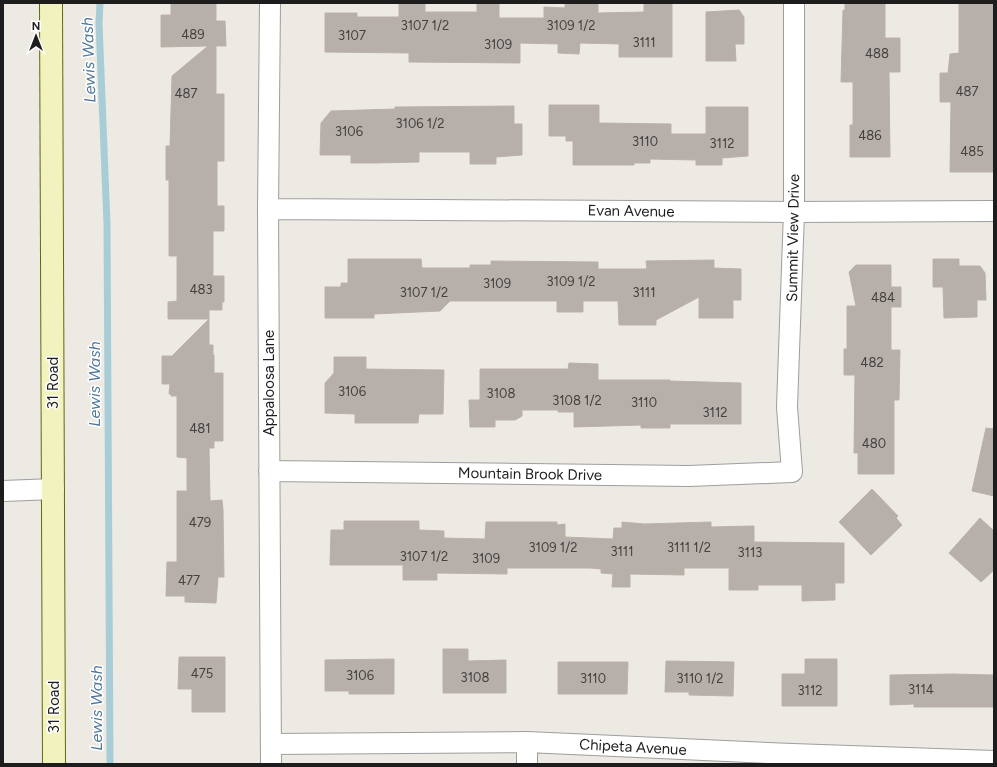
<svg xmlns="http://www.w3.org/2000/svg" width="997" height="767" font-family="Figtree,sans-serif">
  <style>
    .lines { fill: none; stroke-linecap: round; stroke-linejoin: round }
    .stream { stroke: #a9cdd6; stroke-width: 7 }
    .building { fill: #b6afaa; stroke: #bdb1a8 }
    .street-casing { stroke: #9e9e9e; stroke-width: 22 }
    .secondary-casing { stroke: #616810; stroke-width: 24 }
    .street { stroke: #fff; stroke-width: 20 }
    .secondary { stroke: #f1f2bd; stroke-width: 22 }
    .labels { text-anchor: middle; stroke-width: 3; stroke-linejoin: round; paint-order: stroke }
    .number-label { font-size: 13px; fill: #434240 }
    .street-label { font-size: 15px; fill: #1d1d1d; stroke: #fff }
    .water-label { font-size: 16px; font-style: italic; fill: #51789b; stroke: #fff }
  </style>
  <rect width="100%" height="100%" fill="#edeae4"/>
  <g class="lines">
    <path class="stream" d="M 100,3 L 99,23 L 107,224 L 110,764"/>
  </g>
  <path class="building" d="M 171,3 L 216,3 L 216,21 L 225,21 L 226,46 L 216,46 L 216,94 L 224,94 L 224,161 L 217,161 L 217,206 L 224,206 L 224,231 L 213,231 L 213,276 L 224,276 L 224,302 L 222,302 L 222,310 L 209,310 L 209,345 L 213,345 L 213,355 L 214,355 L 214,373 L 223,373 L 223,441 L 214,441 L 214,448 L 209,448 L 210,501 L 222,500 L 223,509 L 224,577 L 218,577 L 216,603 L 185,602 L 185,596 L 166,596 L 167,562 L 177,562 L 177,491 L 187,491 L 187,458 L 177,457 L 177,396 L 171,396 L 171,394 L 169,394 L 170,384 L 162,384 L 162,356 L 172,356 L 209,319 L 168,319 L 168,302 L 177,301 L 177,256 L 169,256 L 169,180 L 166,180 L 166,146 L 170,146 L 172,76 L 208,46 L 161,47 L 161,15 L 171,15 Z
    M 399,3 L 425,3 L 425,12 L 477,12 L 477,3 L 499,3 L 499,18 L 544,18 L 544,7 L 565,8 L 565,4 L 598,4 L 598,13 L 644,12 L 644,3 L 672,3 L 672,57 L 619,57 L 619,44 L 580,43 L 579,54 L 558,53 L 558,44 L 520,43 L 520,63 L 409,62 L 409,53 L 325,52 L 325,13 L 357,13 L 357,17 L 399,17 Z
    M 845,3 L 885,3 L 885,38 L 900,38 L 900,72 L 889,72 L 890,157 L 850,157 L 850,125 L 853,125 L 853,82 L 841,82 L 843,10 L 845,10 Z
    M 959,3 L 994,3 L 994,172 L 950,172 L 951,102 L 940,102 L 940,73 L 948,73 L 950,54 L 959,53 Z
    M 739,10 L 744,17 L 744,44 L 735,44 L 736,61 L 706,61 L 706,12 Z
    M 549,105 L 599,105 L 599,123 L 671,124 L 671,134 L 706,134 L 706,107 L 748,107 L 748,156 L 722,158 L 722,165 L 696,165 L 696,160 L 650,159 L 650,163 L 634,163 L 634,165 L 573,165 L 573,141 L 566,141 L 566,136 L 549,136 Z
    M 514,106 L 514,124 L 522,124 L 522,155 L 496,157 L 496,164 L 470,164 L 470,152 L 419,152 L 419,162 L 375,163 L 351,163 L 351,155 L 320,155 L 321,123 L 331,111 L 395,109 L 395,107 Z
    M 348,259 L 421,259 L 422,268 L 470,268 L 470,265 L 491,265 L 491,261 L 598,262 L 598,269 L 647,269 L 646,261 L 714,260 L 714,268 L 741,269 L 741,300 L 733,300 L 733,318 L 699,318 L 699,297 L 656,320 L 656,325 L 619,325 L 618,301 L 583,301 L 583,312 L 557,312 L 557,301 L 450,301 L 440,311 L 374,314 L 374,318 L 325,318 L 325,287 L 341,287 L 341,283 L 348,283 Z
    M 933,259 L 959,259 L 959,266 L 980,266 L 985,273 L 986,300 L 977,300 L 977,317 L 944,318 L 943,287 L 933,287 Z
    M 856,265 L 891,265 L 891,287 L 901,287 L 901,307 L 891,307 L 891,350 L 900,350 L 899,400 L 894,400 L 894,474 L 858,474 L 858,453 L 854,453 L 855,375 L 844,375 L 844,349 L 847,349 L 847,306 L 856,306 L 849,272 Z
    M 334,357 L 366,357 L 366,369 L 444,370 L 443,414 L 419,414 L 418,423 L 355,423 L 355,414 L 325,413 L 325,383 L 334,373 Z
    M 569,363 L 598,364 L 598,380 L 670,380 L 670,381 L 741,383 L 741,424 L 670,424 L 670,428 L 641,428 L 641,425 L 574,427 L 574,412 L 558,412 L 558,410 L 522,410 L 522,416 L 515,420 L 495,420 L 495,427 L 470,427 L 469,400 L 480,400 L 480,369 L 568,369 Z
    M 986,428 L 994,429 L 994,496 L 972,491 Z
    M 872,489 L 898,516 L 896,518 L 902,525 L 871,555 L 839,522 Z
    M 980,518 L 994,531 L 994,570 L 981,582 L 949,553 Z
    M 344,521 L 419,521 L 419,530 L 444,531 L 444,538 L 485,539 L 486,522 L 557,522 L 557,525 L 565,524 L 565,537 L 613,539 L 614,528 L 622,528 L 622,522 L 644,524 L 711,522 L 711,527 L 754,526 L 754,542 L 844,543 L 844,583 L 835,583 L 835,600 L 802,601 L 802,585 L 758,585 L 758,590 L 729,590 L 729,568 L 684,568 L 684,575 L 630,574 L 630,587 L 612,587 L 613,574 L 601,573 L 601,569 L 590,568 L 507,568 L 507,574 L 437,573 L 437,580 L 403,580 L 403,565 L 330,565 L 331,530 L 344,530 Z
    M 443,649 L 468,649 L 468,661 L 506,660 L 506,693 L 443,693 Z
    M 179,657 L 225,657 L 225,712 L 192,712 L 192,689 L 178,689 Z
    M 394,659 L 394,694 L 349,694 L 349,691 L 325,691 L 325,660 Z
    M 805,659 L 837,659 L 837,706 L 782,706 L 782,674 L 805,674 Z
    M 666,661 L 734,662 L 733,696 L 689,695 L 689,692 L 665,692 Z
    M 558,662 L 628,662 L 627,694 L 558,694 Z
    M 952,674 L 994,675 L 994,707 L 914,707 L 914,704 L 890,705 L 890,675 Z"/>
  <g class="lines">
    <g class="street-casing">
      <path id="street" d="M 270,3 L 268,209 L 271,764
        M 268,209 L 794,212 L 994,211
        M 269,471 L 689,476 L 792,472 L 787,407 L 794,212 L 794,3
        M 3,491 L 54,489
        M 271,744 L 527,742 L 792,754 L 994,761
        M 527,764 L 527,742"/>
    </g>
    <g class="secondary-casing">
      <path id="secondary" d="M 51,3 L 54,764"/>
    </g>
    <use href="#street" class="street"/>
    <use href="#secondary" class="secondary"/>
  </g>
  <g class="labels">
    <g class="number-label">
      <text x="425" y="30">3107 1/2</text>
      <text x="571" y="30">3109 1/2</text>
      <text x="193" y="39">489</text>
      <text x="352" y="40">3107</text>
      <text x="644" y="47">3111</text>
      <text x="498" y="49">3109</text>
      <text x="877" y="58">488</text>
      <text x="967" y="96">487</text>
      <text x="186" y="98">487</text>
      <text x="420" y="128">3106 1/2</text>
      <text x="349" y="136">3106</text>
      <text x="870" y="140">486</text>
      <text x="645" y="146">3110</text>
      <text x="722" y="148">3112</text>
      <text x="972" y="156">485</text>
      <text x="571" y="286">3109 1/2</text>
      <text x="497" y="288">3109</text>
      <text x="201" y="294">483</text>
      <text x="424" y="297">3107 1/2</text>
      <text x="644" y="297">3111</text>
      <text x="883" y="302">484</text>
      <text x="872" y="367">482</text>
      <text x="352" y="396">3106</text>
      <text x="501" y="398">3108</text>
      <text x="577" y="405">3108 1/2</text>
      <text x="644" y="407">3110</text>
      <text x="715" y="417">3112</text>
      <text x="200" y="433">481</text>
      <text x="874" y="448">480</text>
      <text x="200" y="527">479</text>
      <text x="553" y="552">3109 1/2</text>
      <text x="689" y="552">3111 1/2</text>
      <text x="622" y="556">3111</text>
      <text x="750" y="557">3113</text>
      <text x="424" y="561">3107 1/2</text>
      <text x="486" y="563">3109</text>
      <text x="189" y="585">477</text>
      <text x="202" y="678">475</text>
      <text x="360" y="680">3106</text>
      <text x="475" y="682">3108</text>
      <text x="593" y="683">3110</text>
      <text x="700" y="683">3110 1/2</text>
      <text x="921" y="694">3114</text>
      <text x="810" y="695">3112</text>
    </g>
    <g class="street-label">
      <text transform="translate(631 211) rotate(1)" y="5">Evan Avenue</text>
      <text transform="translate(793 238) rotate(-89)" y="5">Summit View Drive</text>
      <text transform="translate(53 383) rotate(-90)" y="5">31 Road</text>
      <text transform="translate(269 383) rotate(-90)" y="5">Appaloosa Lane</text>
      <text transform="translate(530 474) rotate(1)" y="5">Mountain Brook Drive</text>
      <text transform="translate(54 707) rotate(-90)" y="5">31 Road</text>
      <text transform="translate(633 747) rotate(3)" y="5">Chipeta Avenue</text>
    </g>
    <g class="water-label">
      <text transform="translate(88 60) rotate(-92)" y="6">Lewis Wash</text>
      <text transform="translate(94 384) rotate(-90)" y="6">Lewis Wash</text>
      <text transform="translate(96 708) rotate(-90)" y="6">Lewis Wash</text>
    </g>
  </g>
  <rect width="997" height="767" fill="none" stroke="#1d1d1d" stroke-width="8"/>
  <g transform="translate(36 36)" stroke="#ffffff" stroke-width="3" paint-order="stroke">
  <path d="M0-3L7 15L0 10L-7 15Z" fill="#1d1d1d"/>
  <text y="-6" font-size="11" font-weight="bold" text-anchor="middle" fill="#1d1d1d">N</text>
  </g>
</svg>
